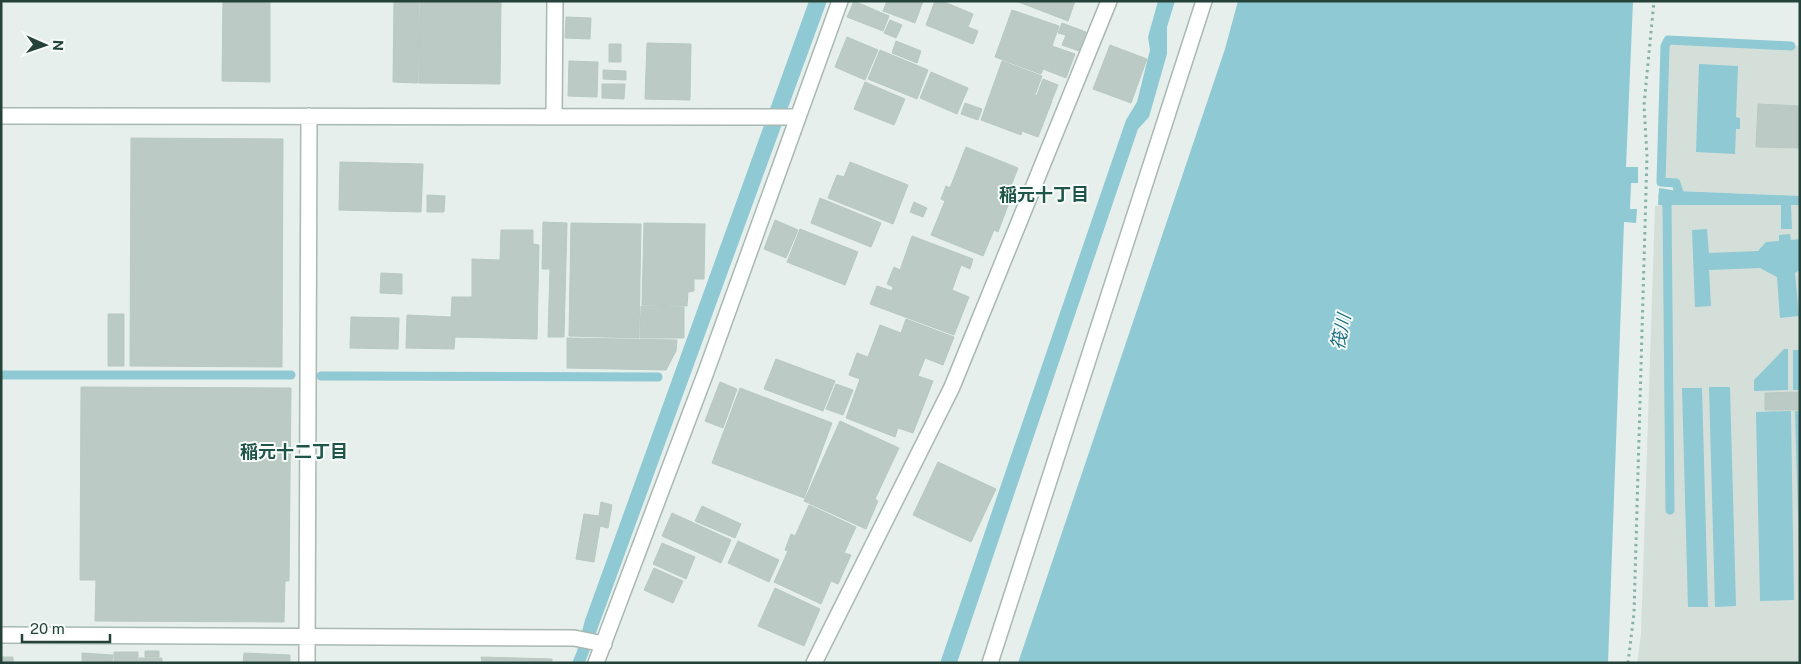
<svg xmlns="http://www.w3.org/2000/svg" width="1801" height="664" font-family="'Public Sans','Noto Sans JP',sans-serif">
  <style>
    .built { fill: #d4dfda }
    .water { fill: #8ec9d4 }
    .lines { fill: none; stroke-linecap: round; stroke-linejoin: round }
    .stream { stroke: #8ec9d4; stroke-width: 9 }
    .building { fill: #bbcac4; stroke: #b8c9c2 }
    .minor-casing { stroke: #a8b8b2; stroke-width: 18 }
    .path { stroke: #86b3a5; stroke-width: 3; stroke-dasharray: 2.5 4; stroke-linecap: butt }
    .minor { stroke: #fff; stroke-width: 15 }
    .labels { text-anchor: middle; stroke-width: 4; stroke-linejoin: round; paint-order: stroke }
    .neighbourhood-label { font-size: 18px; font-weight: bold; fill: #1f5548; stroke: #f7fbf9 }
    .water-label { font-size: 18px; font-style: italic; fill: #1c6f80; stroke: #f7fbf9 }
  </style>
  <rect width="100%" height="100%" fill="#e6efeb"/>
  <path class="built" d="M 1669,41 L 1800,46 L 1800,196 L 1680,191 L 1678,180 L 1662,179 L 1666,46 Z
    M 1667,203 L 1781,205 L 1781,229 L 1791,205 L 1800,205 L 1800,663 L 1637,663 L 1641,634 L 1655,206 L 1666,205 Z"/>
  <path class="water" d="M 809,1 L 827,1 L 585,663 L 572,663 L 577,651 L 585,620 Z
    M 1158,1 L 1175,1 L 1167,27 L 1167,54 L 1149,117 L 1138,129 L 957,663 L 940,663 L 1126,120 L 1137,102 L 1150,50 L 1148,37 Z
    M 1238,1 L 1633,1 L 1626,167 L 1638,167 L 1638,183 L 1631,183 L 1630,209 L 1637,209 L 1636,223 L 1624,222 L 1608,663 L 1018,663 L 1225,49 Z
    M 1699,64 L 1738,66 L 1736,117 L 1740,118 L 1740,129 L 1736,129 L 1735,154 L 1696,152 Z
    M 1659,188 L 1678,191 L 1800,196 L 1800,205 L 1791,205 L 1792,229 L 1781,229 L 1781,205 L 1658,205 Z
    M 1707,229 L 1709,253 L 1758,251 L 1766,242 L 1779,241 L 1779,235 L 1790,234 L 1791,240 L 1800,239 L 1800,270 L 1795,273 L 1799,316 L 1780,318 L 1777,277 L 1760,268 L 1709,270 L 1711,306 L 1695,307 L 1692,230 Z
    M 1784,349 L 1788,349 L 1788,390 L 1754,391 L 1754,380 Z
    M 1793,350 L 1800,350 L 1800,390 L 1793,390 Z
    M 1709,387 L 1730,387 L 1736,606 L 1715,607 Z
    M 1682,388 L 1702,388 L 1708,607 L 1688,607 Z
    M 1791,411 L 1794,600 L 1760,601 L 1756,412 Z
    M 1795,411 L 1800,411 L 1800,587 Z"/>
  <g class="lines">
    <path class="stream" d="M 1663,196 L 1667,206 L 1670,510
      M 1680,196 L 1676,183 L 1661,182 L 1665,46 L 1668,40 L 1791,46
      M 1,375 L 291,375
      M 321,376 L 658,377"/>
  </g>
  <path class="building" d="M 223,1 L 270,1 L 270,82 L 222,81 Z
    M 394,1 L 419,1 L 418,83 L 393,82 Z
    M 420,1 L 501,1 L 500,84 L 419,83 Z
    M 854,1 L 889,16 L 883,31 L 847,17 Z
    M 887,1 L 923,1 L 915,23 L 883,11 Z
    M 935,1 L 942,1 L 973,14 L 968,27 L 978,31 L 973,44 L 926,25 Z
    M 1016,1 L 1075,1 L 1068,21 Z
    M 1012,10 L 1059,26 L 1052,46 L 1075,54 L 1066,78 L 1043,69 L 1041,74 L 995,57 Z
    M 566,17 L 591,18 L 590,39 L 565,38 Z
    M 890,20 L 902,25 L 896,38 L 884,33 Z
    M 1062,23 L 1086,32 L 1079,51 L 1062,45 L 1066,35 L 1058,33 Z
    M 847,37 L 878,50 L 865,80 L 835,67 Z
    M 896,41 L 921,51 L 917,63 L 892,53 Z
    M 647,43 L 691,44 L 690,100 L 645,99 Z
    M 609,44 L 621,44 L 621,62 L 609,62 Z
    M 1110,45 L 1147,59 L 1131,103 L 1093,89 Z
    M 880,50 L 928,70 L 917,99 L 868,79 Z
    M 569,61 L 598,62 L 597,97 L 568,96 Z
    M 1002,61 L 1042,76 L 1035,95 L 1052,101 L 1038,137 L 1022,131 L 1021,135 L 981,120 Z
    M 603,70 L 626,71 L 626,80 L 603,79 Z
    M 931,72 L 968,88 L 957,114 L 920,98 Z
    M 1043,79 L 1058,85 L 1052,100 L 1037,95 Z
    M 865,82 L 905,99 L 894,125 L 854,109 Z
    M 602,84 L 625,84 L 624,99 L 602,98 Z
    M 965,103 L 982,109 L 978,120 L 961,114 Z
    M 1758,104 L 1800,106 L 1800,148 L 1756,147 Z
    M 131,138 L 283,139 L 282,367 L 130,366 Z
    M 966,147 L 1018,168 L 1009,191 L 1013,192 L 998,232 L 994,230 L 983,256 L 931,235 L 945,201 L 941,199 L 946,186 L 950,188 Z
    M 340,162 L 423,164 L 421,212 L 339,210 Z
    M 850,162 L 908,185 L 893,224 L 828,198 L 837,175 L 844,177 Z
    M 427,195 L 445,196 L 444,212 L 427,212 Z
    M 820,198 L 881,223 L 871,247 L 811,223 Z
    M 914,202 L 927,208 L 923,217 L 910,212 Z
    M 775,220 L 798,230 L 786,258 L 764,249 Z
    M 543,222 L 567,223 L 564,337 L 548,337 L 550,269 L 542,269 Z
    M 571,223 L 641,224 L 639,338 L 569,336 Z
    M 644,223 L 705,224 L 704,279 L 694,279 L 694,291 L 688,292 L 687,306 L 642,305 Z
    M 800,229 L 858,252 L 845,285 L 787,262 Z
    M 501,230 L 533,230 L 533,244 L 539,245 L 537,339 L 455,337 L 454,349 L 406,348 L 407,315 L 451,317 L 452,297 L 472,297 L 472,259 L 500,260 Z
    M 912,236 L 973,259 L 970,269 L 961,265 L 952,290 L 969,297 L 954,335 L 870,304 L 877,286 L 892,291 L 893,287 L 887,284 L 894,267 L 900,270 Z
    M 381,273 L 402,274 L 402,294 L 380,293 Z
    M 641,306 L 684,307 L 684,338 L 640,338 Z
    M 108,314 L 124,314 L 124,366 L 108,366 Z
    M 351,317 L 399,318 L 398,349 L 350,348 Z
    M 906,319 L 954,337 L 943,365 L 925,358 L 918,376 L 933,381 L 913,433 L 898,428 L 895,437 L 846,418 L 860,379 L 849,375 L 857,353 L 868,357 L 880,325 L 901,333 Z
    M 567,338 L 677,340 L 676,351 L 666,370 L 567,368 Z
    M 776,359 L 835,381 L 823,411 L 764,389 Z
    M 720,382 L 737,389 L 723,428 L 705,421 Z
    M 836,384 L 853,390 L 843,415 L 826,409 Z
    M 81,387 L 291,388 L 289,581 L 285,581 L 284,622 L 95,621 L 96,580 L 80,580 Z
    M 740,388 L 832,423 L 804,498 L 712,463 Z
    M 1800,392 L 1800,410 L 1765,410 L 1765,393 Z
    M 840,421 L 899,448 L 875,499 L 878,501 L 866,529 L 804,501 Z
    M 938,462 L 996,489 L 971,542 L 913,515 Z
    M 601,502 L 612,505 L 608,528 L 600,526 L 594,562 L 576,559 L 584,514 L 599,516 Z
    M 809,505 L 856,527 L 844,553 L 851,555 L 838,584 L 831,581 L 821,604 L 774,582 L 788,551 L 785,550 L 791,534 L 795,536 Z
    M 702,506 L 741,524 L 735,538 L 695,521 Z
    M 672,513 L 731,540 L 721,563 L 662,536 Z
    M 738,541 L 779,560 L 769,582 L 728,563 Z
    M 662,543 L 695,557 L 686,579 L 653,564 Z
    M 654,568 L 683,581 L 673,603 L 644,590 Z
    M 775,588 L 820,609 L 804,646 L 758,626 Z
    M 145,651 L 159,651 L 159,657 L 145,657 Z
    M 114,652 L 138,652 L 138,663 L 114,663 Z
    M 82,653 L 113,655 L 112,663 L 82,663 Z
    M 244,653 L 290,655 L 290,663 L 243,663 Z
    M 1,657 L 13,657 L 13,663 L 1,663 Z
    M 481,657 L 552,659 L 552,663 L 474,663 L 482,662 Z
    M 139,658 L 162,658 L 162,663 L 139,663 Z"/>
  <g class="lines">
    <g class="minor-casing">
      <path id="minor" d="M 1,116 L 798,117
        M 554,116 L 555,1
        M 1,635 L 574,638 L 604,644
        M 307,663 L 309,116
        M 596,663 L 706,372 L 840,1
        M 814,663 L 952,387 L 1109,1
        M 990,663 L 1204,1"/>
    </g>
    <path class="path" d="M 1628,663 L 1634,613 L 1647,156 L 1644,105 L 1654,1"/>
    <use href="#minor" class="minor"/>
  </g>
  <g class="labels">
    <g class="neighbourhood-label">
      <text x="1044" y="201">稲元十丁目</text>
      <text x="294" y="458">稲元十二丁目</text>
    </g>
    <g class="water-label">
      <text transform="translate(1341 332) rotate(-78)" y="6">筏川</text>
    </g>
  </g>
  <rect width="1801" height="664" fill="none" stroke="#24423a" stroke-width="5"/>
  <g transform="translate(45 45) rotate(92)" stroke="#f7fbf9" stroke-width="4" paint-order="stroke">
  <path d="M0-4L9 19L0 12L-9 19Z" fill="#24423a"/>
  <text y="-8" font-size="14" font-weight="bold" text-anchor="middle" fill="#24423a">N</text>
  </g>
  <path d="M22 634v8h88v-8" fill="none" stroke="#24423a" stroke-width="2.5"/>
  <text x="30" y="634" font-size="15" fill="#24423a" stroke="#f7fbf9" stroke-width="4" paint-order="stroke">20 m</text>
</svg>
